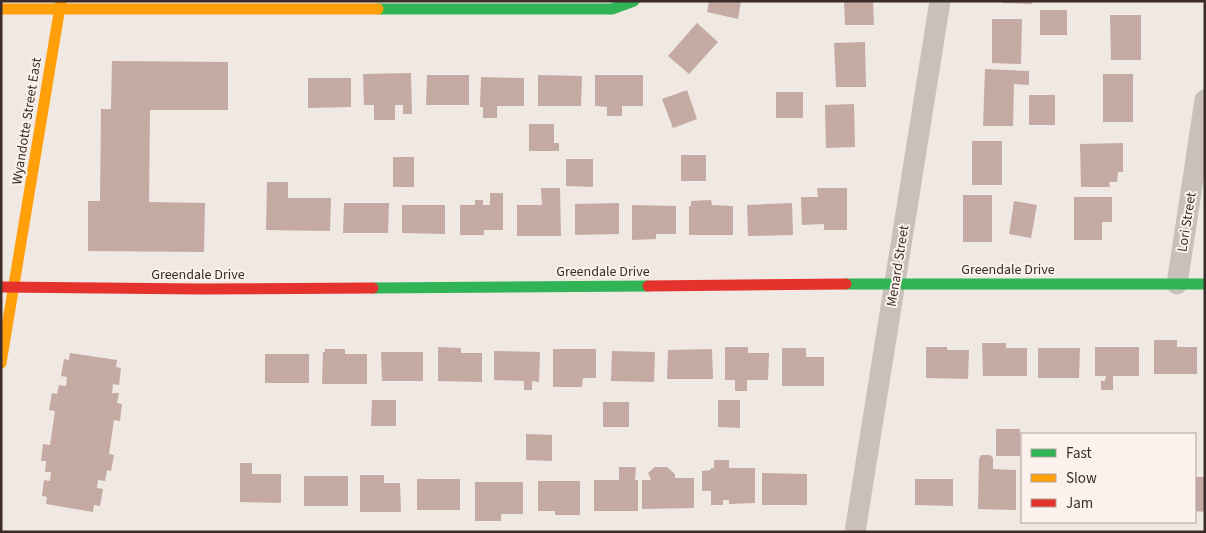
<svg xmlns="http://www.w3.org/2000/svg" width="1206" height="533" font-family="'Source Sans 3',sans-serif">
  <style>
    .building { fill: #c5a9a3 }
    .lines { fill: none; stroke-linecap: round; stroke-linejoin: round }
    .street { stroke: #c9c0bb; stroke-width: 21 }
    .fast { stroke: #30b455; stroke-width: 11 }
    .slow { stroke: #ff9f0a; stroke-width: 11 }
    .jam { stroke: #e5322d; stroke-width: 11 }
    .labels { text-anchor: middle; stroke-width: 4; stroke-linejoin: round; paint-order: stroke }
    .street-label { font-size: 14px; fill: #3b2c29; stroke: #fcf2eb }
  </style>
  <rect width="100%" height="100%" fill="#f0e8e3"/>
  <path class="building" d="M 709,1 L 741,1 L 738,19 L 707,12 Z
    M 844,1 L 873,1 L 874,25 L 845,25 Z
    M 1002,1 L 1032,1 L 1032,4 L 1002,3 Z
    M 1040,10 L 1067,10 L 1067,35 L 1040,35 Z
    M 1110,15 L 1141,15 L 1141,60 L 1111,60 Z
    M 992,19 L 1022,19 L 1021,64 L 992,63 Z
    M 697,23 L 718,42 L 689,74 L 668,56 Z
    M 865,42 L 866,87 L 836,87 L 834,43 Z
    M 112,61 L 228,62 L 228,110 L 150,110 L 149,202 L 205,203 L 204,252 L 88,251 L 88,201 L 100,201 L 101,109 L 111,109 Z
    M 985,69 L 1029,71 L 1029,85 L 1014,84 L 1013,126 L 983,126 Z
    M 411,73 L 412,114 L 403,114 L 403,105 L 395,105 L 395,120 L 374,120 L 374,105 L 364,105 L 363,74 Z
    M 1103,74 L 1133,74 L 1133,122 L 1103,122 Z
    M 427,75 L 469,75 L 469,105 L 426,105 Z
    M 538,75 L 582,76 L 581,106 L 538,106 Z
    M 595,75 L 643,75 L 643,106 L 622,106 L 622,116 L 607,116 L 607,107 L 595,106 Z
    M 481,77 L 524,78 L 524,106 L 497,106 L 497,118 L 483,118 L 483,107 L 480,107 Z
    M 308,78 L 351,78 L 351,107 L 308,108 Z
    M 687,90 L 697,119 L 673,128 L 662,99 Z
    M 776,92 L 803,92 L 803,118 L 776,118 Z
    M 1029,95 L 1055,95 L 1055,125 L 1029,125 Z
    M 854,104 L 855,147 L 826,148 L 825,105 Z
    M 529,124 L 554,124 L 554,143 L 559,143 L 559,151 L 529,151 Z
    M 972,141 L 1002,141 L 1002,185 L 972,185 Z
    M 1123,143 L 1123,172 L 1118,172 L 1117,182 L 1109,182 L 1110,187 L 1081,187 L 1080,144 Z
    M 681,155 L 706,155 L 706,181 L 681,181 Z
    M 393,157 L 414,157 L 414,187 L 393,187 Z
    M 566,159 L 593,159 L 593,187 L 566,186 Z
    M 267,182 L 288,182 L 288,198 L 331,198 L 330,231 L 266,230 Z
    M 541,188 L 560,188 L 561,236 L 517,236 L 517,205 L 542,205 Z
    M 817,188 L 847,188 L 847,230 L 824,230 L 824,224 L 802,225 L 801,197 L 818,197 Z
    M 490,193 L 503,193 L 503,230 L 484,230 L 484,235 L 460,235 L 460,205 L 475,205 L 475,200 L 483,200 L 483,205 L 490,205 Z
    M 963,195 L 992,195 L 992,242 L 963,242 Z
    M 1074,197 L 1112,197 L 1112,222 L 1102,222 L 1102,240 L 1074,240 Z
    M 711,200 L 712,205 L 733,206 L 733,235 L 689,235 L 689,206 L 691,206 L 691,201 Z
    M 1014,201 L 1037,205 L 1031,238 L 1009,234 Z
    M 344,203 L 389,203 L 388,233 L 343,233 Z
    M 619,203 L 619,234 L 575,235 L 575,204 Z
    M 792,203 L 793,235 L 748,236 L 747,205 Z
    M 402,205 L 445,205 L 445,234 L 402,233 Z
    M 632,205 L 676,206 L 676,234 L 656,234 L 656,239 L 632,240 Z
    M 1154,340 L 1177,340 L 1177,347 L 1197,347 L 1197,374 L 1154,374 Z
    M 982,343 L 1006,343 L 1006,348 L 1027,348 L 1027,376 L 983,376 Z
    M 438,347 L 461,348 L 461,353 L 482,353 L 482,382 L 438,381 Z
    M 725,347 L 748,347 L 748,353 L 769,353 L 768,380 L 747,380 L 747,391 L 735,391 L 735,380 L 725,380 Z
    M 926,347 L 947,347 L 947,350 L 969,350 L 968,379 L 926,378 Z
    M 1095,347 L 1139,347 L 1139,376 L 1113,376 L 1113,390 L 1101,390 L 1101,381 L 1105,381 L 1106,376 L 1095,376 Z
    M 782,348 L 806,348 L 806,357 L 824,357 L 824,386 L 782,386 Z
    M 1038,348 L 1080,348 L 1079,378 L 1038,378 Z
    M 325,349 L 345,349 L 345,354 L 367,354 L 367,384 L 322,384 L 323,352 L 325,352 Z
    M 553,349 L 596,349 L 596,378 L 583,378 L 582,387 L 553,387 Z
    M 712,349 L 713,379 L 667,379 L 668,350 Z
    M 494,351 L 540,352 L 539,382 L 532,381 L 532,390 L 524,390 L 524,381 L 494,380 Z
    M 612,351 L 655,352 L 654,382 L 611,381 Z
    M 381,352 L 423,352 L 423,381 L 382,381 Z
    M 70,353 L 117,360 L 116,367 L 121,368 L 119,385 L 113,384 L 112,393 L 119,393 L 117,403 L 122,404 L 120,421 L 114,420 L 109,454 L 114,455 L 111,471 L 107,470 L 105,481 L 98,480 L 97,488 L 103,489 L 100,506 L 94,505 L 93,512 L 46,504 L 47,497 L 42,496 L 44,480 L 50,481 L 51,472 L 45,472 L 46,461 L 41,461 L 43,444 L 50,445 L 55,411 L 49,410 L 52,393 L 57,394 L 59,385 L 66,386 L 67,377 L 61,376 L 64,359 L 69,360 Z
    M 265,354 L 309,354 L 309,383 L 265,383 Z
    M 372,400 L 396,400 L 396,426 L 371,426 Z
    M 718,400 L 740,400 L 740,428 L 718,427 Z
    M 603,402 L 629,402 L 629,427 L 603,427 Z
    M 996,429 L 1020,429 L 1020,456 L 996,456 Z
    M 526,434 L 552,435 L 552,461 L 526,460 Z
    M 981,455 L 990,455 L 993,458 L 993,469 L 1016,470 L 1016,510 L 978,509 L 979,459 Z
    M 714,460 L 729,460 L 729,468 L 755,468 L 755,503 L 729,504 L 729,500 L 723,500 L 723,505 L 711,505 L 711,491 L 702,491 L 702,471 L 711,470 L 711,468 L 714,468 Z
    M 240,463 L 252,463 L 252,474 L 281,474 L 281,503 L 240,502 Z
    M 619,467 L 636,467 L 635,480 L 638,480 L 638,511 L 594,511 L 594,480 L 619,480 Z
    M 655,467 L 667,467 L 675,474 L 675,478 L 694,478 L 694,508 L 642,509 L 642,480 L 651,480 L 648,473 Z
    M 762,473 L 807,474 L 807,505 L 762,505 Z
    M 360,475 L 384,475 L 384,483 L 400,483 L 401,512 L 360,512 Z
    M 304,476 L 348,476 L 348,506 L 304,506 Z
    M 1195,477 L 1205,477 L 1205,512 L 1195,511 Z
    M 417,479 L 460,479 L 460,510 L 417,510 Z
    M 915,479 L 953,479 L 953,506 L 915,505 Z
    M 538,481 L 580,481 L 580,515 L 555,515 L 555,511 L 538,511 Z
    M 475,482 L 523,482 L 523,514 L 501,514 L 501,521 L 475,521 Z"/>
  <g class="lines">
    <path class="street" d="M 1177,284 L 1205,100
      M 855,532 L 940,1"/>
    <path class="fast" d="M 378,9 L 612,9 L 634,1
      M 846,284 L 1205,284
      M 373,288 L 648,286"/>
    <path class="slow" d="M 1,9 L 378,9
      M 1,363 L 61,1"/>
    <path class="jam" d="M 648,286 L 846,284
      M 1,287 L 200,289 L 373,288"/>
  </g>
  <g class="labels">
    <g class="street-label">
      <text transform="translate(26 121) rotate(-81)" y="5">Wyandotte Street East</text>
      <text transform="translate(1186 222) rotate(-81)" y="5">Lori Street</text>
      <text transform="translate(897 266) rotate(-81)" y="5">Menard Street</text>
      <text x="1008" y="274">Greendale Drive</text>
      <text x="603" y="276">Greendale Drive</text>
      <text x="198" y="279">Greendale Drive</text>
    </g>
  </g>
  <rect width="1206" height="533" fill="none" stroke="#3b2c29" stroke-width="5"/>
  <rect x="1021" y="433" width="175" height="90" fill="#fcf2eb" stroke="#afa39d"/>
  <rect x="1031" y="449" width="25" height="8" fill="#30b455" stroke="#afa39d"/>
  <text x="1066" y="458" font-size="15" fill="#3b2c29">Fast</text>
  <rect x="1031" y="474" width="25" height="8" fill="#ff9f0a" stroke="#afa39d"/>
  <text x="1066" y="483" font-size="15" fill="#3b2c29">Slow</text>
  <rect x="1031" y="499" width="25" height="8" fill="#e5322d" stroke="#afa39d"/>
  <text x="1066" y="508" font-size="15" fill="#3b2c29">Jam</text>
</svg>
